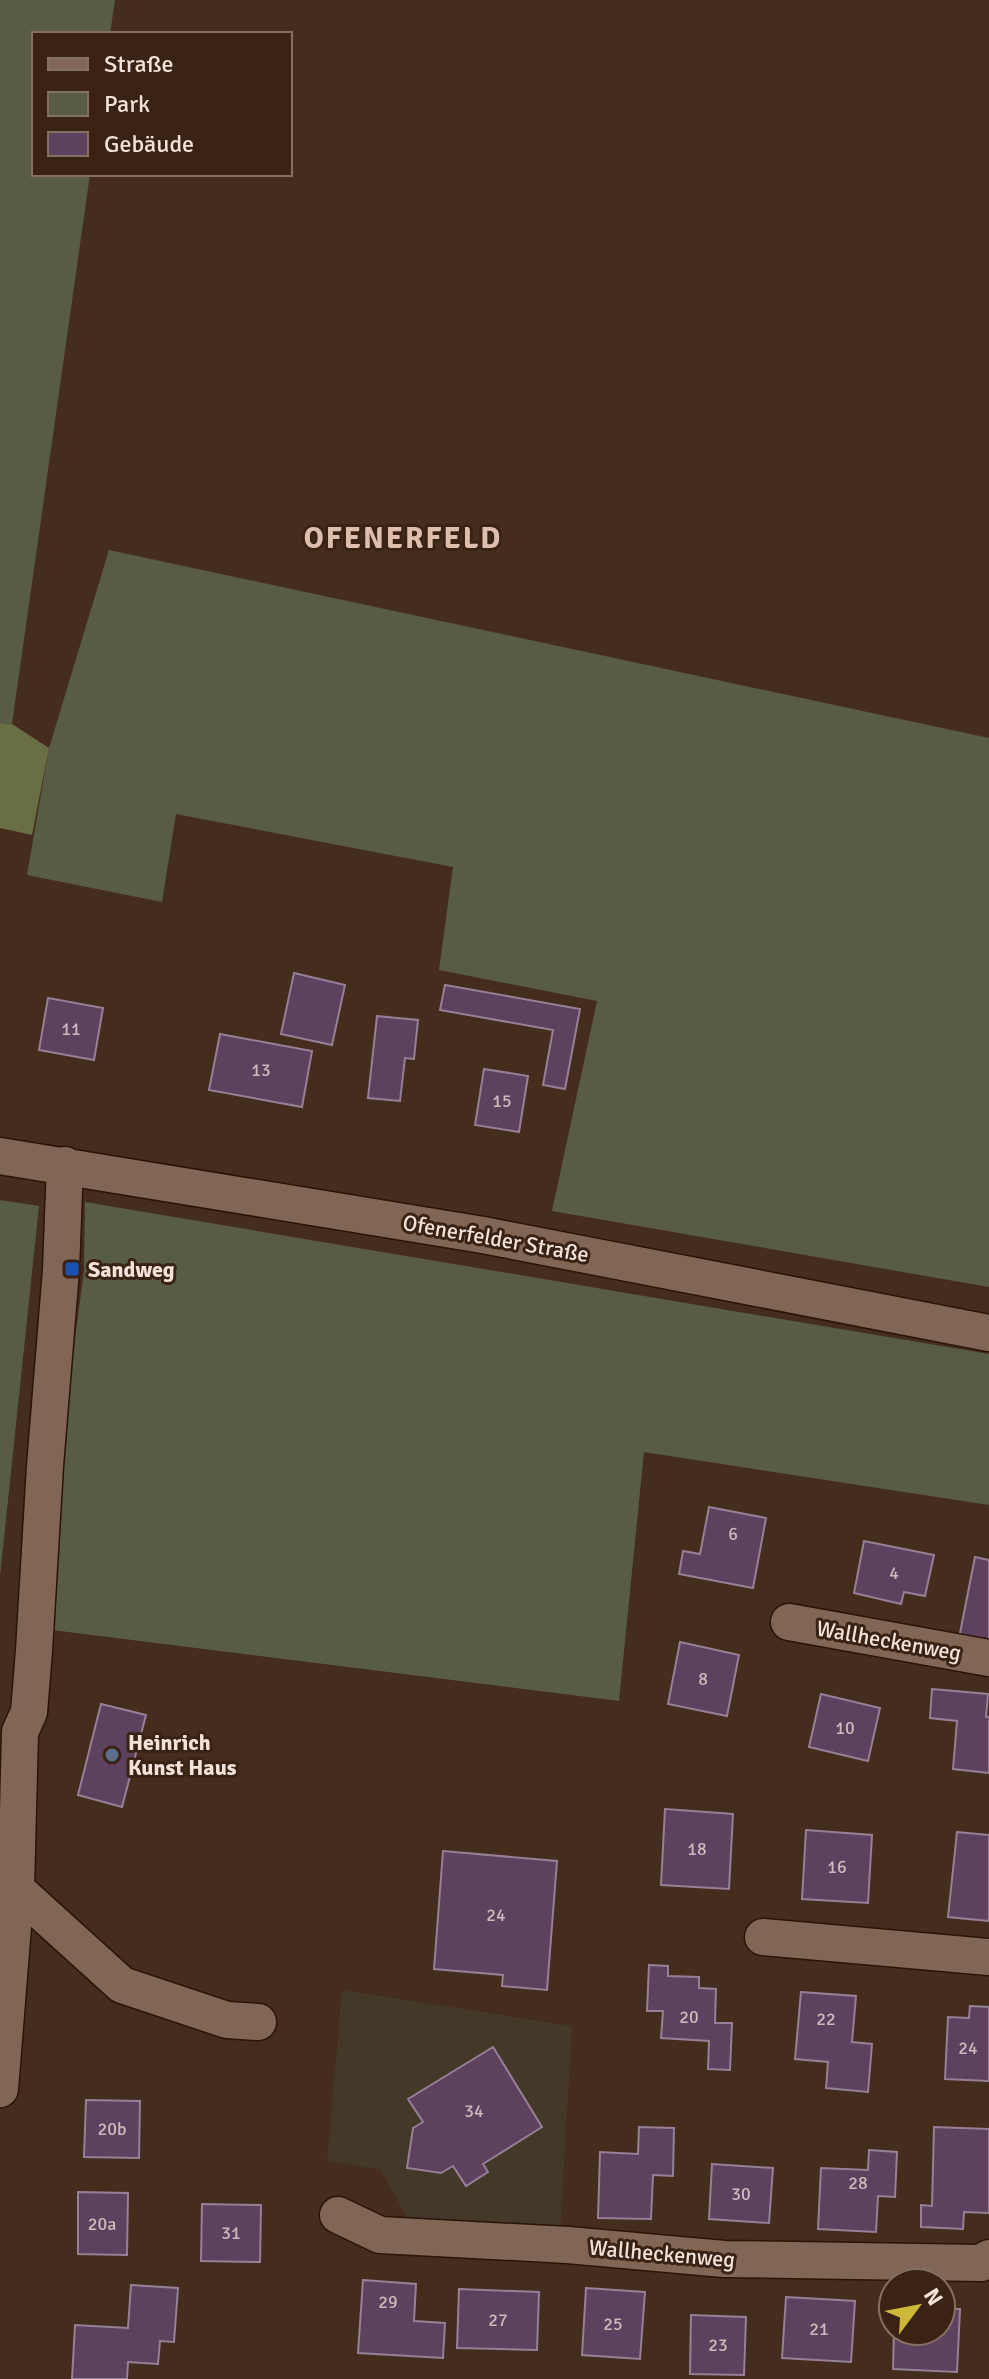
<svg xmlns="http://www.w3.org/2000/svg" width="989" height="2379" font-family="Signika,sans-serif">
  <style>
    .education { fill: #443829 }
    .green { fill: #595c44 }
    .forest { fill: #6a6e45 }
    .building { fill: #5d415e; stroke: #968097; stroke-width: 2 }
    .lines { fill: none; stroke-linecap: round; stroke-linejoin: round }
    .minor-casing { stroke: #2a1407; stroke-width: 39 }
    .minor { stroke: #816656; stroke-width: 36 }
    .transit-dot { fill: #1a4fb4; stroke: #3a2315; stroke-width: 3 }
    .service-dot { fill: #5c6f8a; stroke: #3a2315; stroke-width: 3 }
    .labels { text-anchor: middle; stroke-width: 6; stroke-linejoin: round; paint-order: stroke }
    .number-label { font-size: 18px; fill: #cdbaba }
    .street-label { font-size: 22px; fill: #f2e2d9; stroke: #3a2315 }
    .poi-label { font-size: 22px; font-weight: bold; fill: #f2e2d9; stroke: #3a2315; text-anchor: start }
    .district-label { font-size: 30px; font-weight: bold; letter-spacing: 2px; fill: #debfad; stroke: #3a2315 }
  </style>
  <rect width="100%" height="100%" fill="#452d1e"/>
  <path class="education" d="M 342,1990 L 572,2026 L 560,2233 L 414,2230 L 381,2170 L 327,2161 Z"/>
  <path class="green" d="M 0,0 L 115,0 L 110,34 L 34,34 L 34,174 L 90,174 L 12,724 L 0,723 Z
    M 109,550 L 989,738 L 989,1287 L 552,1211 L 597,1001 L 439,970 L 453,867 L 176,814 L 162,902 L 27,875 L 49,748 Z
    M 0,1200 L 39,1206 L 0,1576 Z
    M 85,1202 L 989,1354 L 989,1505 L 644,1452 L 619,1701 L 36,1628 L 84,1271 Z"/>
  <path class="forest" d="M 0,723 L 12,724 L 49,748 L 32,835 L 0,828 Z"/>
  <path class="building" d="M 294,973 L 345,985 L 332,1045 L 281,1034 Z
    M 445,985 L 580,1009 L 565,1089 L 543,1085 L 553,1030 L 440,1010 Z
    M 48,998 L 103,1008 L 94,1060 L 39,1050 Z
    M 377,1016 L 418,1020 L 414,1059 L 405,1058 L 400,1101 L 368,1098 Z
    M 220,1034 L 312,1051 L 302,1107 L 209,1090 Z
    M 484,1069 L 528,1076 L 519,1132 L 475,1125 Z
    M 709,1507 L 766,1518 L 753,1588 L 679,1574 L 683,1551 L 700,1554 Z
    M 864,1541 L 934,1555 L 925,1596 L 904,1592 L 901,1604 L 854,1593 Z
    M 975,1557 L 989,1560 L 989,1644 L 959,1638 Z
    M 680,1642 L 739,1655 L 727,1716 L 668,1704 Z
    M 932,1689 L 988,1694 L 986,1717 L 989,1717 L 989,1773 L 953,1769 L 957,1721 L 930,1718 Z
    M 821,1694 L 880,1708 L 868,1761 L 809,1747 Z
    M 101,1704 L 146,1715 L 122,1807 L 78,1795 Z
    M 665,1809 L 733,1814 L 729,1889 L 661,1885 Z
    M 806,1830 L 872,1835 L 868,1903 L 802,1899 Z
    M 957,1832 L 989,1835 L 989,1921 L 948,1917 Z
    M 443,1851 L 557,1861 L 547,1990 L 502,1986 L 503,1975 L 434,1969 Z
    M 649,1965 L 668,1966 L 668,1976 L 699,1977 L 699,1988 L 716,1989 L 715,2023 L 732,2023 L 730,2070 L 708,2069 L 709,2041 L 661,2038 L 663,2011 L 647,2011 Z
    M 801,1992 L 856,1996 L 852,2042 L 872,2044 L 868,2092 L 826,2088 L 828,2062 L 795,2059 Z
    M 970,2006 L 989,2007 L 989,2081 L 945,2079 L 948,2017 L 969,2018 Z
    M 493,2047 L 542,2127 L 483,2164 L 488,2172 L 466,2186 L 453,2166 L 441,2173 L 407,2168 L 413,2128 L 423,2122 L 408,2099 Z
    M 86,2100 L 140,2101 L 139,2158 L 84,2157 Z
    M 639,2127 L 674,2128 L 673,2176 L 653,2175 L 651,2219 L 598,2218 L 600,2152 L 638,2154 Z
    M 934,2127 L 989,2129 L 989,2213 L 964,2212 L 963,2229 L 921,2227 L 921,2205 L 932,2206 Z
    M 869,2150 L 897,2152 L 895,2197 L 878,2196 L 876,2232 L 818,2229 L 821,2168 L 868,2170 Z
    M 712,2164 L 773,2168 L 769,2223 L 709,2219 Z
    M 78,2192 L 128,2193 L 127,2255 L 78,2254 Z
    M 202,2204 L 261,2205 L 260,2262 L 201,2261 Z
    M 363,2280 L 416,2284 L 414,2321 L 445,2323 L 443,2358 L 358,2353 Z
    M 131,2285 L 178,2288 L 174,2342 L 160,2341 L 158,2364 L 128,2362 L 127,2379 L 72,2379 L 75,2325 L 128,2328 Z
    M 586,2288 L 645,2292 L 640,2359 L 582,2355 Z
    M 459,2289 L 539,2292 L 537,2350 L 457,2348 Z
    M 786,2297 L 855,2301 L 851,2362 L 782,2358 Z
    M 941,2309 L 960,2309 L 957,2372 L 893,2369 L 894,2331 L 941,2331 Z
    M 691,2315 L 746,2317 L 744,2375 L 690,2374 Z"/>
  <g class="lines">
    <g class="minor-casing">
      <path id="minor" d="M 0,1156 L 483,1235 L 989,1333
        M 789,1622 L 989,1658
        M 16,1889 L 122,1985 L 227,2020 L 258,2022
        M 763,1937 L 989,1957
        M 0,2089 L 16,1889 L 20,1732 L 29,1712 L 34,1651 L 45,1466 L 61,1270 L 65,1165
        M 338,2215 L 380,2235 L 568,2245 L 724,2259 L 981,2263 L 989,2258"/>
    </g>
    <use href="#minor" class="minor"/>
  </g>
  <rect class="transit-dot" x="64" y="1261" width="16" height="16" rx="4"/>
  <circle class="service-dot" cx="112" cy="1755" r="8"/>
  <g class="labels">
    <g class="number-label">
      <text x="71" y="1035">11</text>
      <text x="261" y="1076">13</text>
      <text x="502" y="1107">15</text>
      <text x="733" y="1540">6</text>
      <text x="894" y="1579">4</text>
      <text x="703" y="1685">8</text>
      <text x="845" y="1734">10</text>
      <text x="697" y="1855">18</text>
      <text x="837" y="1873">16</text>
      <text x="496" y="1921">24</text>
      <text x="689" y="2023">20</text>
      <text x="826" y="2025">22</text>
      <text x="968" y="2054">24</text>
      <text x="474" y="2117">34</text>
      <text x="112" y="2135">20b</text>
      <text x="858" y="2189">28</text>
      <text x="741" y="2200">30</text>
      <text x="102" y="2230">20a</text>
      <text x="231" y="2239">31</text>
      <text x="388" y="2308">29</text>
      <text x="498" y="2326">27</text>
      <text x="613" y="2330">25</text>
      <text x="819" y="2335">21</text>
      <text x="718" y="2351">23</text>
    </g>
    <g class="street-label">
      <text transform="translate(496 1238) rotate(10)" y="8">Ofenerfelder Straße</text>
      <text transform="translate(889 1640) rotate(10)" y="8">Wallheckenweg</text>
      <text transform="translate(662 2253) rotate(5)" y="8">Wallheckenweg</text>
    </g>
    <g class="poi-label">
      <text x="88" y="1277">Sandweg</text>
      <text x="128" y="1750">Heinrich<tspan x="128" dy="25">Kunst Haus</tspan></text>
    </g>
    <g class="district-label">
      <text x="403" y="548">OFENERFELD</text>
    </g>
  </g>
  <rect x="32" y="32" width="260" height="144" fill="#3a2315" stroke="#846f63" stroke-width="2"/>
  <rect x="48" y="58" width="40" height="12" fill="#816656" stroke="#846f63" stroke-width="2"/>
  <text x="104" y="72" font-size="24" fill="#f2e2d9">Straße</text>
  <rect x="48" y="92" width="40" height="24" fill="#595c44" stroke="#846f63" stroke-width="2"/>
  <text x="104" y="112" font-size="24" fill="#f2e2d9">Park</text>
  <rect x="48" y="132" width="40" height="24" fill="#5d415e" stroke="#846f63" stroke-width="2"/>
  <text x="104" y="152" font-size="24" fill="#f2e2d9">Gebäude</text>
  <g transform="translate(917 2307) rotate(58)"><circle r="38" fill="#3a2315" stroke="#846f63" stroke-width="2"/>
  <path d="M0-6L14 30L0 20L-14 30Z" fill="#ceb837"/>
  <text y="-12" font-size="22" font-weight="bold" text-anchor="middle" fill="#f2e2d9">N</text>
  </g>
</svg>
